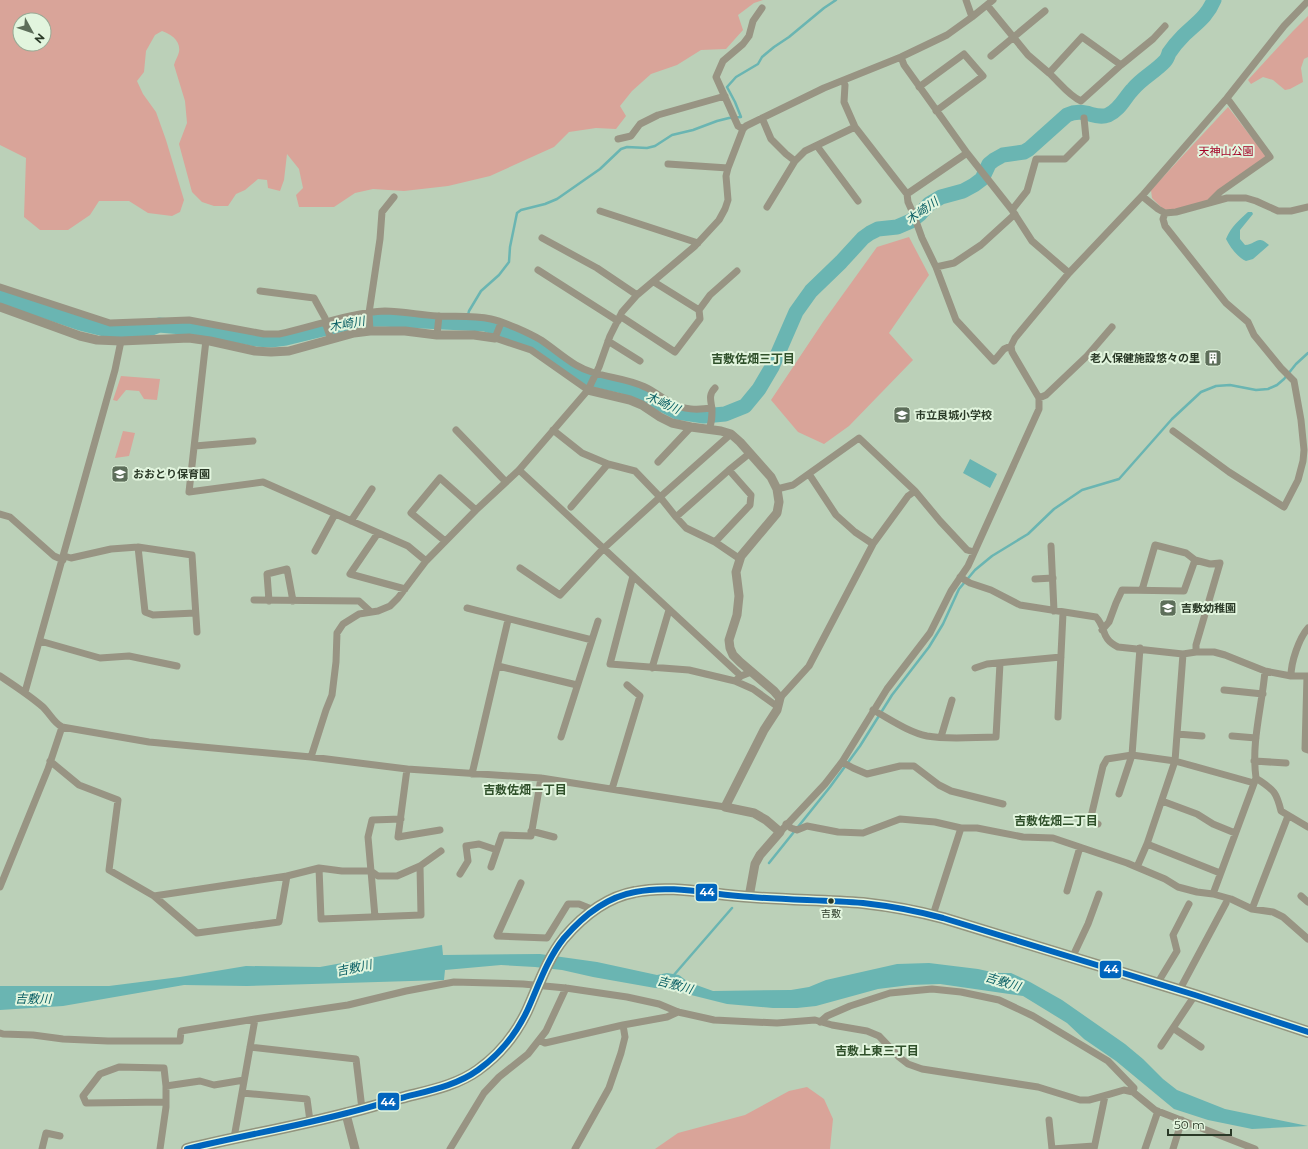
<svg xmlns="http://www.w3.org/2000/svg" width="1308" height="1149" font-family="Montserrat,'Noto Sans JP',sans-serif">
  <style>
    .green { fill: #d9a499; fill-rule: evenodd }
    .water { fill: #6ab5b2 }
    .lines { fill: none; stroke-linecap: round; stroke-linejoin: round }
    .stream { stroke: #6ab5b2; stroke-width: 2.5 }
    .river { stroke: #6ab5b2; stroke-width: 15 }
    .minor { stroke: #989483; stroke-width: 7 }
    .tertiary { stroke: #989483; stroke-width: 9 }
    .trunk { stroke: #92937d; stroke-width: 12 }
    .bus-1-casing { stroke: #e2f5de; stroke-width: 9 }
    .bus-1 { stroke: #0065bd; stroke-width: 6 }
    .bus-dot { fill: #2a3927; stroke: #e2f5de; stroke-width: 1.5 }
    .labels { text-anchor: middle; stroke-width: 4; stroke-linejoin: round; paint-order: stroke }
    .bus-label { font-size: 10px; fill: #2a3927; stroke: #e2f5de }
    .park-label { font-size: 11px; fill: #a30024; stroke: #e2f5de }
    .poi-label { font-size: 11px; font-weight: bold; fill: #2a3927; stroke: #e2f5de; text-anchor: start }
    .water-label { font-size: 12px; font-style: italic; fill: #0b6065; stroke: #e2f5de }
    .neighbourhood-label { font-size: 12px; font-weight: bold; fill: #2f502a; stroke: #e2f5de }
    .line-badge { stroke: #e2f5de; stroke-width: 1.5 }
    .badge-label { font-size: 11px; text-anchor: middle; font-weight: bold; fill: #fff }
  </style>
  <rect width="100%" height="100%" fill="#bbd0b8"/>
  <path class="green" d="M 0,0 L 763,0 L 754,3 L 738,15 L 743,30 L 726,49 L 701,50 L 677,65 L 651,74 L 632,91 L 620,106 L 626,116 L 616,129 L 596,128 L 569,132 L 554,147 L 490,176 L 448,186 L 404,191 L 373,189 L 355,193 L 334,207 L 299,207 L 296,195 L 303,188 L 299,169 L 287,154 L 284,180 L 280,191 L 268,188 L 267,180 L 258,179 L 245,190 L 236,194 L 228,206 L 214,206 L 202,202 L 192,192 L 179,144 L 187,123 L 185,101 L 174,65 C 175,61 178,56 179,52 C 181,41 171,34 162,31 L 155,35 L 146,51 L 144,72 L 137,81 L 143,94 L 156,112 L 166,140 L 184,200 L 180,212 L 172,216 L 148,213 L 129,201 L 99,201 L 90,215 L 68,230 L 40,230 L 24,217 L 26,158 L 0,145 ZM 20,20 L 44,20 L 44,44 L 20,44 Z
    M 1308,16 L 1308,57 L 1304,59 L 1301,68 L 1303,82 L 1290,89 L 1285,90 L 1273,80 L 1263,77 L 1251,84 L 1248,80 L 1293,31 Z
    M 1228,107 L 1266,156 L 1209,200 L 1169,211 L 1162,208 L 1152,198 L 1151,190 Z
    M 909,237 L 929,275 L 889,333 L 913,360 L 849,426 L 824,444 L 798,432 L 771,400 L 823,322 L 877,247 Z
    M 121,376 L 160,379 L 157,400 L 144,399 L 139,391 L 126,390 L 117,401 L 113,400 Z
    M 123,431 L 135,433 L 129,456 L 115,458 Z
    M 807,1087 L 824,1099 L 833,1119 L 830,1149 L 655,1149 L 678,1133 L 745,1115 L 789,1091 Z"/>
  <path class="water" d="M 1248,212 L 1252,212 L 1253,214 L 1240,230 L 1240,239 L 1245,245 C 1257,244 1257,234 1269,245 L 1253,259 L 1246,261 C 1237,257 1230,247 1226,239 C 1231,227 1239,220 1248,212 Z
    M 970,459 L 997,474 L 990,488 L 963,473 Z
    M 442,945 L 443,955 L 540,954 L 597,962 L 657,975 L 667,973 L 679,975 L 688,982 L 713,991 L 791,990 L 809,987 L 826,980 L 897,964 L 929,963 L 978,969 L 996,973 L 1011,973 L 1030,982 L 1062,1000 L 1125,1044 L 1143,1059 L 1163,1079 L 1177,1090 L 1225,1109 L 1308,1126 L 1252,1129 L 1208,1120 L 1174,1109 L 1116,1061 L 1084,1039 L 1067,1023 L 1023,996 L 940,984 L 910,985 L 878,989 L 816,1006 L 797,1008 L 773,1008 L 727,1004 L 683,993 L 676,989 L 655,988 L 593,977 L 562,970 L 535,967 L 501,965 L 445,970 L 444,980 L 247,986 L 184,985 L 63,1006 L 0,1010 L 0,986 L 109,986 L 180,977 L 246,966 L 320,967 Z"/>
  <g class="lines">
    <path class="stream" d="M 466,323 L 469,311 L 481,291 L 499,275 L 509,262 L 510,247 L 517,213 L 521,210 L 545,204 L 557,199 L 600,169 L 621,149 L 627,147 L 647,148 L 655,146 L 672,135 L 693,130 L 717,121 L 729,118 L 741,117 L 735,102 L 727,87 L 736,77 L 758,64 L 762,57 L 774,47 L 789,37 L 824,8 L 836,0
      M 769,863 L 830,787 L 860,746 L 892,695 L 929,647 L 943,624 L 959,589 L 975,570 L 992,556 L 1028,534 L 1054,509 L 1082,490 L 1119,479 L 1172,419 L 1201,392 L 1216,386 L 1230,385 L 1256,390 L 1268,389 L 1277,385 L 1284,379 L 1296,364 L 1308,353
      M 673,976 L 732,908"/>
    <path class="river" d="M 0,296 L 80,323 L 108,330 L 149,329 L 159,325 L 205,329 L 255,339 L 271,340 L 286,338 L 360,320 L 381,319 L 485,324 L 516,335 L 537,345 L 586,378 L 622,386 L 636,391 L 677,412 L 704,416 L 725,414 L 745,406 L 759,389 L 772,367 L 796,312 L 811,291 L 841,262 L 863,238 L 870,233 L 878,229 L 897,227 L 911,221 L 920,214 L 929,204 L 941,197 L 963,191 L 974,185 L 982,179 L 989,164 L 994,160 L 1003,155 L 1024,152 L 1029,149 L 1067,115 C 1085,107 1095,120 1108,115 C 1120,110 1125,97 1133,89 C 1142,78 1156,71 1165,61 C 1167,59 1168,56 1169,53 C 1173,47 1178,41 1183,36 C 1195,24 1207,17 1214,0"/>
    <path class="minor" d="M 966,0 L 972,17
      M 987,5 L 1028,55 L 1049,73 L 1082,37 L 1121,65
      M 991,56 L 1045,11
      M 901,57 L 904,65 L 967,153 L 907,194
      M 1049,73 C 1059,82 1069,96 1081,101 L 1121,65 L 1153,39 L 1165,26
      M 843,81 L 845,85 L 844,102 L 855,127 L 907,194 L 908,202 L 913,213 L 922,238 L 936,267 L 956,320 L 994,361 L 1004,349 L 1011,346
      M 919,87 L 964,54 L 983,76 L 936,111
      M 762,118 L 771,139 L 786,154 L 795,161
      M 743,129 L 738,126 L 716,77 L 723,61 L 743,44 L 749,36 L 753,21 L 762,8
      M 618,139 L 631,136 L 640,124 L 658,115 L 725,96
      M 817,146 L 858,201
      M 967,153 L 1012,210 L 1032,241 L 1069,273
      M 668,164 L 728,168
      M 1142,196 L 1158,209 L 1165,213 L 1176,212 L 1227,198 L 1246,198 L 1256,201 L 1278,211 L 1291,211 L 1308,207
      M 1210,202 L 1220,192 L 1270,157 L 1227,98
      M 767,207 L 795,161 L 805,151 L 855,127
      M 1012,210 L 1027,191 L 1036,159 L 1065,159 L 1086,138 L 1084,118
      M 600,211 L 698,243
      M 1165,213 L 1163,219 L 1165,226 L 1226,303 L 1248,322 L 1254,335 L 1281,368 L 1294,381 L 1301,420 L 1304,450 L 1303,461 L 1298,480 L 1284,507 L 1229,472 L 1173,431
      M 542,238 L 597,268 L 637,295
      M 936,267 L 954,263 L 981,245 L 1015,214
      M 538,270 L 618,321
      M 654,282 L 699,310
      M 0,287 L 110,323 L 189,320 L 264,334 L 279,334 C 312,327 352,312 385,311 C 402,311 420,315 437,316 C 455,317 473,315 491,319 C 505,322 529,333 541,340 C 553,348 564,358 576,365 C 597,378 623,376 645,387 C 654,391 662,398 671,403 C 684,410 697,410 712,408
      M 260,291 L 314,298 L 325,318 L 325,322 L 331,339
      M 620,316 L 675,352 L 700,319 L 699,310 L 710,295 L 737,271
      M 501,323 L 495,338 L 531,350 L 588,390
      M 370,331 L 369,313 L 380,239 L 382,212 L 394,197
      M 437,335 L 439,316
      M 206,340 L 189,492 L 263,482 L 408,546 L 426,561
      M 608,341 L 640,361
      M 1039,398 L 1046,395 L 1087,356 L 1112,327
      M 709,429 C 712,422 712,417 712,409 C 711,401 708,395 715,388
      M 456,430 L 506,482
      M 553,430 L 582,453 L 608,464 L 635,471 L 660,497 L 731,434
      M 195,446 L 253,441
      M 658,462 L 691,427
      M 519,470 L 741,676 L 751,672
      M 729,470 L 750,453
      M 809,474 L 836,515 L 855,532 L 873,544
      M 777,489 L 793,485 L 859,438 L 915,491 L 940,521 L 967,550 L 974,552
      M 571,507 L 608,464
      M 0,514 L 10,517 L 54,556 L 63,560
      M 676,517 L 686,528 L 715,542
      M 351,521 L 372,489
      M 378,533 L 350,574 L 405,589
      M 445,541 L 411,513 L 440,478 L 476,510
      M 1051,546 L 1054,611
      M 138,547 L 192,555 L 197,632
      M 315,551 L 335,514
      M 64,556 L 71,558 L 111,549 L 138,547 L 145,612 L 153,615 L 195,613
      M 520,568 L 560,595 L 603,549 L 660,497 L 676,517 L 729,470 L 751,495 L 750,505 L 715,542 L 740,559
      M 633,576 L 610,664 L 689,670 L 735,681 L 741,676
      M 960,577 L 970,583 L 991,590 L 1020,605 L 1096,617 C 1107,629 1100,638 1118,647 L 1183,654 L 1196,652 L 1214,652 L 1225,655 L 1265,671 L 1291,676 L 1308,676
      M 1035,579 L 1053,578
      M 1142,590 L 1155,545 L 1186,553 L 1195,560
      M 254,600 L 359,601 L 371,612
      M 269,601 L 267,574 L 287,569 L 293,601
      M 467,608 L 592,640
      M 1102,630 L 1109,622 L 1116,603 L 1122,590 L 1184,591 L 1195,560 L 1210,564 L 1220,563 L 1196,645 L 1196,652
      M 40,641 L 100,658 L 129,656 L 177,666
      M 498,666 L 577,685
      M 652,668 L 669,610
      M 975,668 L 987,664 L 1061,657
      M 0,676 C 15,686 29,695 43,707 C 50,714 54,723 62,727 L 149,742 L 311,757 L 407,769 L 541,778 L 725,807
      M 1291,676 C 1291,662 1299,638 1308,628
      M 1307,676 L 1305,749 L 1308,750
      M 735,681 L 753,689 L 778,707
      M 1224,690 L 1263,694
      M 25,692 L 115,370 L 121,341
      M 780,698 L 809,666 L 873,544 L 908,496 L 915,491
      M 873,710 C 890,719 908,732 927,736 C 949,740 974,737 996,737 L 1000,663
      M 1058,717 L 1063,613
      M 1177,734 L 1202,736
      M 1232,736 L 1256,738
      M 561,737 L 598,621
      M 941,737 L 952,700
      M 311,757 L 326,710 L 332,695 L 336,662 L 337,633 L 343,624 L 359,614 L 378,611 L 390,606 L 398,598 L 426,561 L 476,510 L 519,470 L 588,390 L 599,367 L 610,336 L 622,312 L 637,295 L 695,246 L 719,220 L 725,209 L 728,200 L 726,176 L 728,168 L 743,129 L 746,126 L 824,88 L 901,57 L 947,35 L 972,17 L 993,0
      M 50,761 L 79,785 L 118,800 L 109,870 L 154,896 L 197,933 L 279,922 L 287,876 L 154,896
      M 1254,761 L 1286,763
      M 842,762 L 853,768 L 867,774 L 900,766 L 914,766 L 939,785 L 951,791 L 1003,804
      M 407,769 L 398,837 L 440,830
      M 472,774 L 508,620
      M 1256,778 C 1273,790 1276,790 1281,811 L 1308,827
      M 612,789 L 640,696 L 627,685
      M 1119,794 L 1132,755 L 1140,648
      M 1162,801 L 1197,814 L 1213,824 L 1235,833
      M 786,824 L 791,828 L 797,830 L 807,826 L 838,832 L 863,833 L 900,819 L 935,822 L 961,828 L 977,828 L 1023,837 L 1053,838 L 1127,863 L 1165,879 L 1178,887 L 1197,892 L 1213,894 L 1231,899 L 1252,909 L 1273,912 L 1283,917 L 1308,939
      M 1098,824 L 1090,821 L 1103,766 L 1107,759 L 1132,755 L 1175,761 L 1254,783
      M 531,831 L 554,837
      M 780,832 L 825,784 L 842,762 L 887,689 L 930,633 L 951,591 L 968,566 L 1039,409 L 1039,398 L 1012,352 L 1011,346 L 1015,338 L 1069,273 L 1142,196 L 1227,98 L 1284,26 L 1308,1
      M 1147,844 L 1220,873
      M 491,867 L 502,835 L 531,836 L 541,778
      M 1137,867 L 1147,844 L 1175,761 L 1183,654
      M 319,868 L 342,871 L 371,871 L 378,876 L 397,876 L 420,866 L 441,851
      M 460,874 L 468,861 L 466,846 L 479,844 L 497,850
      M 287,876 L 319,868 L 321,919 L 421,915 L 420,866
      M 521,883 L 497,936 L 547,938 L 568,904 L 579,904 L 594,910
      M 0,887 L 48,769 L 62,727
      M 1067,891 L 1080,847
      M 1213,894 L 1256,778 C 1251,742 1262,707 1265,671
      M 1301,896 L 1308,902
      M 1252,909 L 1288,816
      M 933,915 L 961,828
      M 375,917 L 368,837 L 372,820 L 401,819
      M 1072,958 L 1088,924 L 1099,894
      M 1157,984 L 1177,951 L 1173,935 L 1189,904
      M 1179,991 L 1226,903
      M 820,1022 L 827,1016 L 850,1006 L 890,993 L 932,989 L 961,992 L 999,1000 L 1033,1016 L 1108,1061 L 1134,1088 L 1133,1092
      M 1173,1028 L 1201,1047
      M 0,1033 L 3,1034 L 33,1035 L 63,1039 L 108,1041 L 180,1041 L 181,1031 L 255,1019 L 348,1005 L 406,991 L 454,982 L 523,984 L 566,988 L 627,997 L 659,1004 L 678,1012 L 714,1020 L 777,1023 L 815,1020 L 832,1025 L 867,1031 L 879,1036 L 899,1057 L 908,1064 L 922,1069 L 1038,1087 L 1080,1100 L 1089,1100 L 1100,1097 L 1124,1090 L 1133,1092 L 1155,1110 L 1255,1149
      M 539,1040 L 545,1043 L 623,1025 L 667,1017 L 678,1012
      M 1161,1046 L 1195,995
      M 250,1047 L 356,1059 L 362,1109
      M 166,1086 L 164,1068 L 119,1067 L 100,1074 L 83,1096 L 86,1103 L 166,1102
      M 242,1093 L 307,1099 L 310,1121
      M 1049,1120 L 1052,1149
      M 234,1138 L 255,1019
      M 42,1149 L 46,1133 L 60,1136
      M 160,1149 L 166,1107 L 166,1086 L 200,1081 L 214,1085 L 244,1080
      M 450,1149 L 484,1093 L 499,1077 L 528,1054 L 546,1031 L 566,988
      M 575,1149 L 609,1088 L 621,1053 L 625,1037 L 623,1025
      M 1052,1149 L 1094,1146
      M 1094,1149 L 1105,1096
      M 1145,1149 L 1158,1111
      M 1173,1149 L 1182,1120"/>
    <path class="tertiary" d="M 0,307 L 80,336 L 97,340 L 121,341 L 189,338 L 210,341 L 255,351 L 271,352 L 289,351 L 354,333 L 370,331 L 405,331 L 437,335 L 474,335 L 495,338
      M 588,390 L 630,400 L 642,405 L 660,417 L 672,423 L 691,427 L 721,431 L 731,434 L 740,442 L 771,477 L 777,489 L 779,502 L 777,513 L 741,556 L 736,572 L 739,596 L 737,615 L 729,640 L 730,648 L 733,655 L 740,662 L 774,691 L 780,698 L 777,710 L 764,730 L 725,807 L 754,813 L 766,820 L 780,832 L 760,855 L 755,864 L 749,897
      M 346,1114 L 355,1149"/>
    <path class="trunk" d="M 187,1149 C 240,1136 294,1127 347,1113 C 365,1109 383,1103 401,1098 C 427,1091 456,1086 478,1070 C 499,1055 516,1034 527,1011 C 538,987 547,959 564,938 C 582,917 607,897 635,892 C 673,884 712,895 751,897 C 788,900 826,900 863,903 C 890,906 917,911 943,918 L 1195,995 L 1308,1032"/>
    <g class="bus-1-casing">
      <path id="bus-1" d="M 187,1149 C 240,1136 294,1127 347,1113 C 365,1109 383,1103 401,1098 C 427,1091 456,1086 478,1070 C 499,1055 516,1034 527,1011 C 538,987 547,959 564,938 C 582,917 607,897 635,892 C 673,884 712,895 751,897 C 788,900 826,900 863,903 C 890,906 917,911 943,918 L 1195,995 L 1308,1032"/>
    </g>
    <use href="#bus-1" class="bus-1"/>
  </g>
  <defs>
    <g id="building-square" transform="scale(0.9)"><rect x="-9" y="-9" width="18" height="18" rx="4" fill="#5d6e5a" stroke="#e2f5de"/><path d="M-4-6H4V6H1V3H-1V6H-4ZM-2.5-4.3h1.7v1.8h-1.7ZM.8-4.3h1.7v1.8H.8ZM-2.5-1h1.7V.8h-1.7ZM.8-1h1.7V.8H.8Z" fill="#fff"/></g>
    <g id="school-square" transform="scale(0.9)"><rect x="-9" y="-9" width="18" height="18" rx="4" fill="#5d6e5a" stroke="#e2f5de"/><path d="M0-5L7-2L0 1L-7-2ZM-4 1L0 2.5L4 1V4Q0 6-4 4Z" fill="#fff"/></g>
  </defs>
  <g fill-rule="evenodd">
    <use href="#building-square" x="1213" y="358"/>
    <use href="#school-square" x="902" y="415"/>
    <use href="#school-square" x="120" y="474"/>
    <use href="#school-square" x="1168" y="608"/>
  </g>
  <circle class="bus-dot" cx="831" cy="901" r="3.5"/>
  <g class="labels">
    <g class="bus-label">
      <text x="831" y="917">吉敷</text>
    </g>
    <g class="park-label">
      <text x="1226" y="155">天神山公園</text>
    </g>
    <g class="poi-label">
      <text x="1200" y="362" text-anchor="end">老人保健施設悠々の里</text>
      <text x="915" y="419">市立良城小学校</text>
      <text x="133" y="478">おおとり保育園</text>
      <text x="1181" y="612">吉敷幼稚園</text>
    </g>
    <g class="water-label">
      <text transform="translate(922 211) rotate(-35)" y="4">木崎川</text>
      <text transform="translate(347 324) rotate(-10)" y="4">木崎川</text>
      <text transform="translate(663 403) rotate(24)" y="4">木崎川</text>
      <text transform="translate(354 968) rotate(-12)" y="4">吉敷川</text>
      <text transform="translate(1003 982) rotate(17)" y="4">吉敷川</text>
      <text transform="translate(675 985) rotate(15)" y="4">吉敷川</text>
      <text transform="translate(33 999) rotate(1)" y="4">吉敷川</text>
    </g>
    <g class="neighbourhood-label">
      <text x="753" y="363">吉敷佐畑三丁目</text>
      <text x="525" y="794">吉敷佐畑一丁目</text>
      <text x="1056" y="825">吉敷佐畑二丁目</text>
      <text x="877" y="1055">吉敷上東三丁目</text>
    </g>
  </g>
  <g class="line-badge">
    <rect x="695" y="883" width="23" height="19" rx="4" fill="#0065bd"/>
    <rect x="1099" y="960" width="23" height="19" rx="4" fill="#0065bd"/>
    <rect x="377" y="1092" width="23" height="19" rx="4" fill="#0065bd"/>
  </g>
  <g class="badge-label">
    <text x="707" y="896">44</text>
    <text x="1111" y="973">44</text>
    <text x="388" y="1106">44</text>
  </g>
  <g transform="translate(32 32) rotate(130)"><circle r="19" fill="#e2f5de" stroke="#98aa95"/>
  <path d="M0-3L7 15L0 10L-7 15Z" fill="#5d6e5a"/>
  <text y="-6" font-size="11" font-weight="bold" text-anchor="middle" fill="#2a3927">N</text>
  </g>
  <path d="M1168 1129v6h63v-6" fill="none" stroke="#2a3927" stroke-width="2"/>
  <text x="1174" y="1129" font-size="12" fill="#2a3927" stroke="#e2f5de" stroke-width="3" paint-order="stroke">50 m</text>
</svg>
